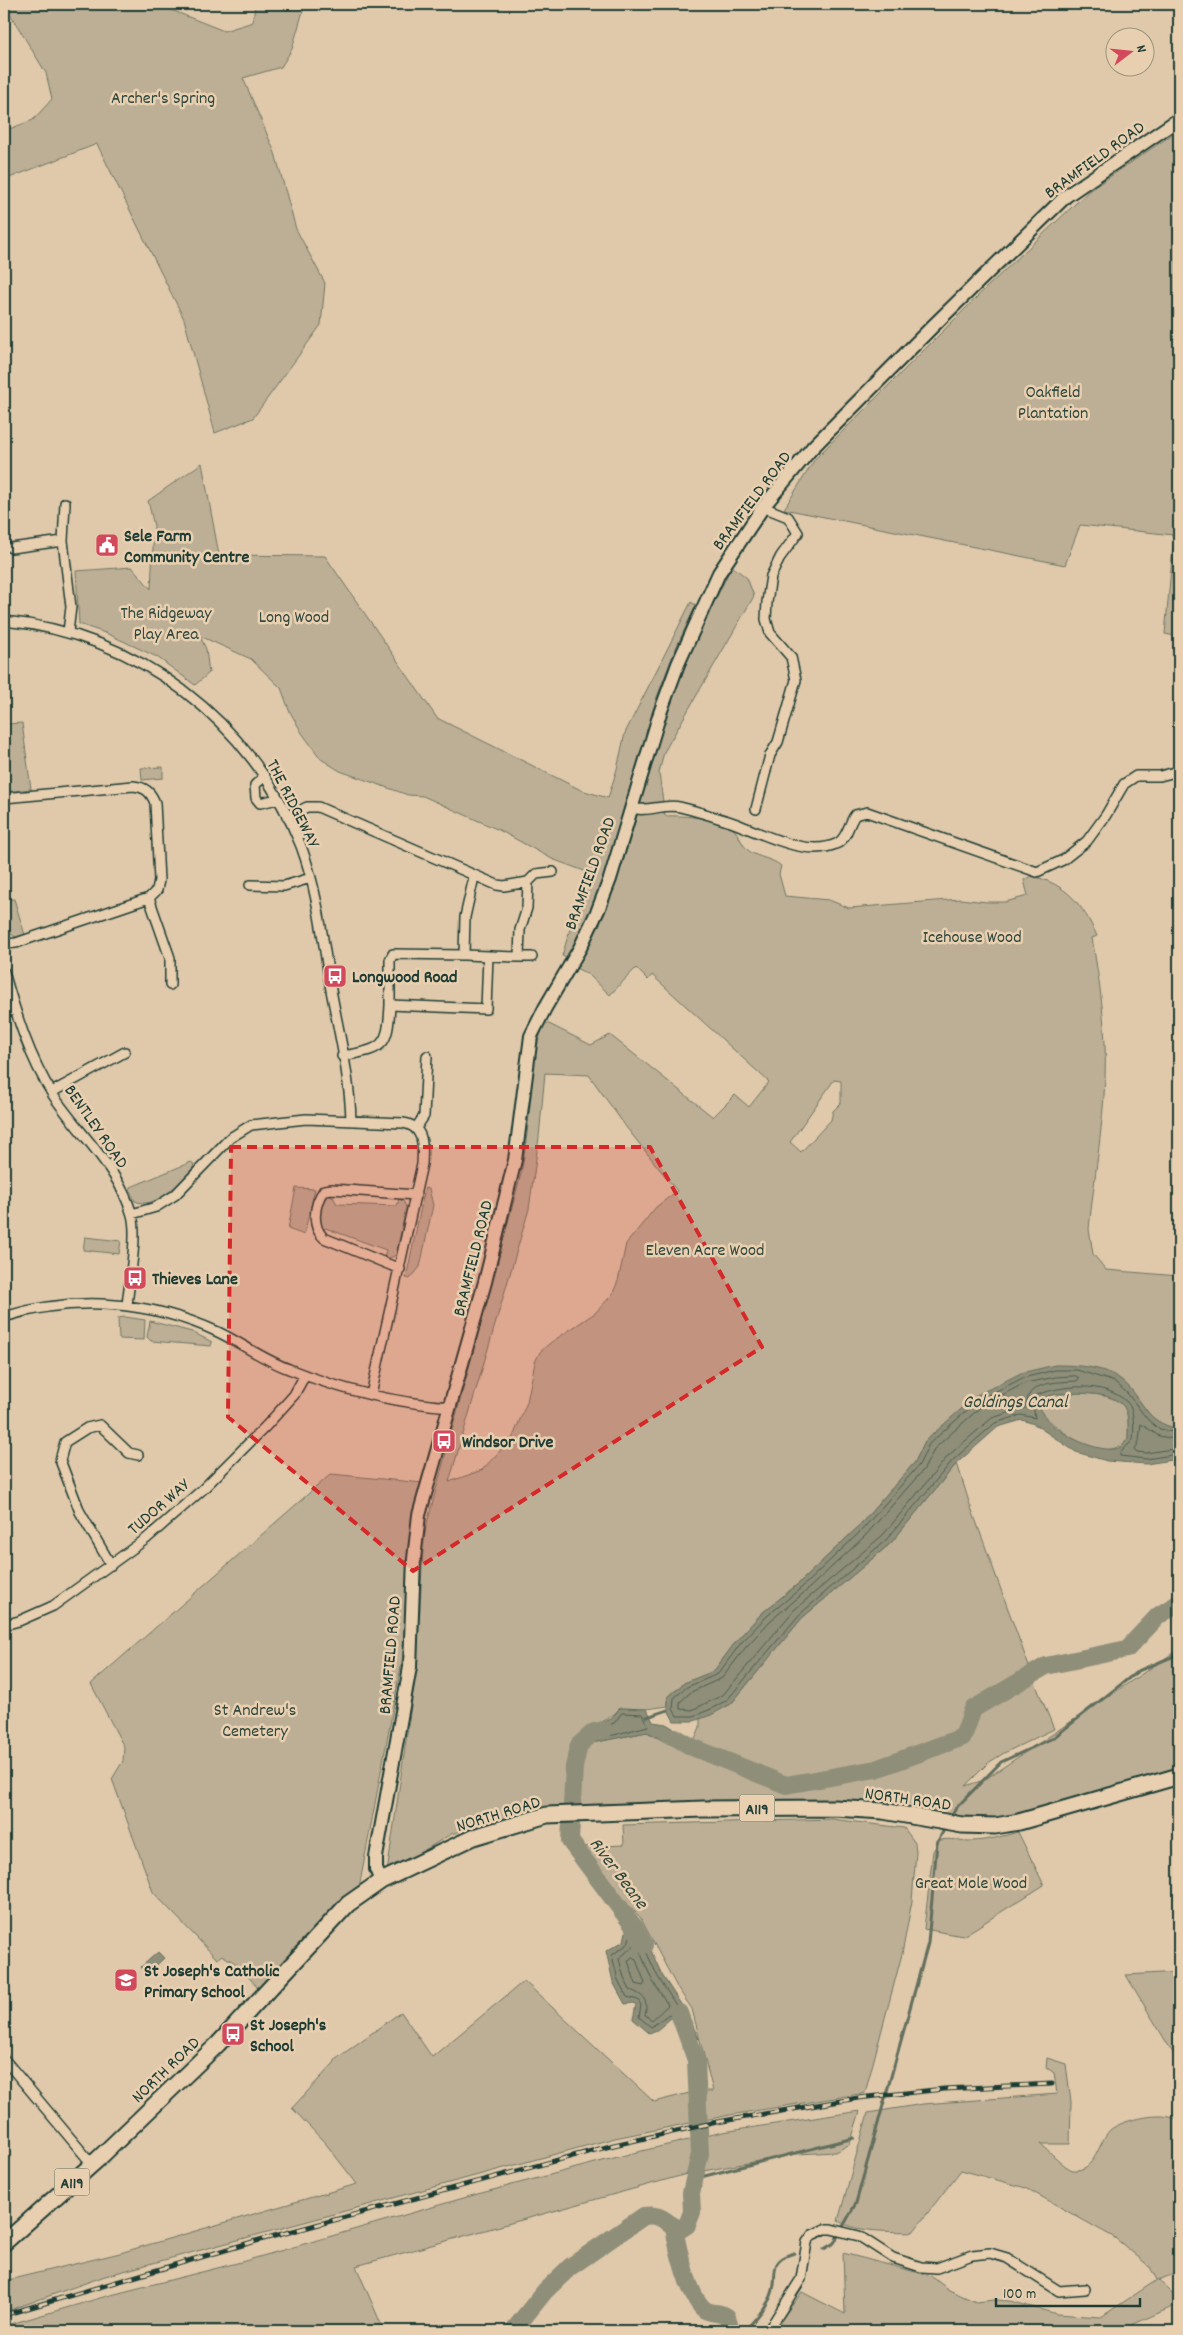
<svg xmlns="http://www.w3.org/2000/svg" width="1183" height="2335" font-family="Dekko,sans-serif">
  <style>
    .green { fill: #bdaf95; stroke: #6e7664; fill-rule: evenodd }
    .water { fill: #8e8e79; stroke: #626e5d; fill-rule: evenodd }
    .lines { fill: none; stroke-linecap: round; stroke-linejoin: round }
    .shore { stroke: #4b5d50; stroke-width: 1 }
    .stream { stroke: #626e5d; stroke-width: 3 }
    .river { stroke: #8e8e79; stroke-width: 18 }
    .street-casing { stroke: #1f3d34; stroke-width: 12 }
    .secondary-casing { stroke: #1f3d34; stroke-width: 16 }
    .primary-casing { stroke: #1f3d34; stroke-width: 19 }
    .street { stroke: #e8cfb0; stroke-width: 9 }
    .secondary { stroke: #e8cfb0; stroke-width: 12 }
    .primary { stroke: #e8cfb0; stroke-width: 15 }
    .rail-casing { stroke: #1f3d34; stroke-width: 5 }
    .rail { stroke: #e8cfb0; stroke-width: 3; stroke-dasharray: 9; stroke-linecap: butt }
    .marked { fill: #d62828; fill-opacity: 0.2; stroke: #d62828; stroke-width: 4; stroke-dasharray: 10 6; stroke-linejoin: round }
    .labels { text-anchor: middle; stroke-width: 5; stroke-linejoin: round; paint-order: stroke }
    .shield { fill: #e8cfb0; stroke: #5b6959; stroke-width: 1 }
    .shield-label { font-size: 16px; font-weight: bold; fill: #1f3d34 }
    .park-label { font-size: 18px; fill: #2f483e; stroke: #e8cfb0 }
    .street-label { font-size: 18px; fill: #1f3d34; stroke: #e8cfb0 }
    .poi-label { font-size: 18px; font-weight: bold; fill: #1f3d34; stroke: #e8cfb0; text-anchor: start }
    .water-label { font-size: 19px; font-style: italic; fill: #30493e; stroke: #e8cfb0 }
  </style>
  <rect width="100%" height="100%" fill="#e0c9ab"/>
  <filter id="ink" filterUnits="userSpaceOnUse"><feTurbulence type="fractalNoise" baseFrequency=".02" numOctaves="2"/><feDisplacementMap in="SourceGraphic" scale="10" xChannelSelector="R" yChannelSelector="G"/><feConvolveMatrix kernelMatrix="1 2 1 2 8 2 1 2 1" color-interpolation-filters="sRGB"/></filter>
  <g filter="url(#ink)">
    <path class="green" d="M 4,4 L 156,4 L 224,31 L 253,22 L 255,4 L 305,4 L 292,49 L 281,67 L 243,78 L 275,153 L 296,229 L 325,283 L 321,325 L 253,418 L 215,433 L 184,319 L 97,144 L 4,180 L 4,131 L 33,120 L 52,99 L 46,73 Z
      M 1179,130 L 1179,637 L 1165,634 L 1174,535 L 1080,525 L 1065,565 L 784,509 L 815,459 L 988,286 L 1090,190 Z
      M 202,463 L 219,555 L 325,556 L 437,718 L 581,790 L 608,798 L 617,769 L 625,733 L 691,602 L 696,605 L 675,650 L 657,697 L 603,880 L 588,918 L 567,957 L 562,956 L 587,872 L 552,859 L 499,830 L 423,796 L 408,795 L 340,771 L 321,759 L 302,733 L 289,710 L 281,688 L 251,659 L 200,636 L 206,649 L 209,673 L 195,685 L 157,657 L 108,634 L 79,624 L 76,571 L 132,567 L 151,589 L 154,526 L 148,501 Z
      M 732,566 L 747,578 L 754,596 L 664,752 L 659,773 L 665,816 C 681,815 726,818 736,832 C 741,839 742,845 749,851 C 758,858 772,858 781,866 L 779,874 L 785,896 L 829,900 L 849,908 L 960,899 L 987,902 L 1005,902 L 1028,896 L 1024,880 L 1031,876 C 1066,883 1083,905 1097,936 L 1092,938 C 1100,984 1107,1031 1105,1078 C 1103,1128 1094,1179 1089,1229 L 1093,1254 L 1106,1270 L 1179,1276 L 1179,1429 L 1162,1425 L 1151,1416 L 1131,1390 L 1092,1368 L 925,1441 L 915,1462 L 857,1528 L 798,1584 L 762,1613 L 737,1640 L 714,1671 L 684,1683 L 668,1697 L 668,1706 L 647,1709 L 620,1708 C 607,1723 601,1720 587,1730 C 570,1742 571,1763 570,1781 L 575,1775 L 579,1775 L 582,1757 L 587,1744 L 647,1732 L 667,1743 L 777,1786 L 789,1788 L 811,1786 L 884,1771 L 963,1741 L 967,1736 L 976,1712 L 1033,1678 L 1054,1729 L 1004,1753 L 988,1763 L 965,1786 L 984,1780 L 1179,1649 L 1179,1771 L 991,1820 L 969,1822 L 883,1807 L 559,1810 L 507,1818 L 451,1834 L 387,1873 L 417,1664 L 423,1548 L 426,1527 L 521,1174 C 525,1151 528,1128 530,1105 C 533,1076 533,1049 545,1022 L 591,1045 L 610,1035 L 713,1117 L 735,1095 L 749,1107 L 769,1082 L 652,975 L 648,980 L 636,968 L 610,995 L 589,975 L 576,968 C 620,897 636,812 660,733 C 679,675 704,621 732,566 ZM 545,1073 L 589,1075 L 626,1127 L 677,1191 L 656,1207 L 626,1244 L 618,1281 L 612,1295 L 595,1313 L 550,1343 L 540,1352 L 535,1362 L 527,1402 L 513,1437 L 482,1470 L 449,1482 L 529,1209 L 539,1137 ZM 834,1080 L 841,1081 L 841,1103 L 833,1111 L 831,1120 L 801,1152 L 790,1142 Z
      M 22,723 L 31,789 L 4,792 L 4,724 Z
      M 163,767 L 163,778 L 142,780 L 141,768 Z
      M 14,899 L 25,935 L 15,937 L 7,931 L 4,905 L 4,900 Z
      M 191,1162 L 194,1164 L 193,1168 C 180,1182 156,1211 135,1201 L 130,1191 L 131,1187 Z
      M 296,1188 L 315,1189 L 304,1235 L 288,1229 Z
      M 425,1188 L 429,1189 L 433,1205 L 420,1267 L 410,1279 L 406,1278 Z
      M 332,1195 L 337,1204 L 397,1206 L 399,1199 L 404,1202 L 406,1208 L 396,1255 L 390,1258 L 384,1258 L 386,1250 L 325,1228 L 322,1234 L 319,1232 C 319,1219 316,1199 332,1195 Z
      M 85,1237 L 121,1241 L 119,1254 L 83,1250 Z
      M 125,1317 L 145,1320 L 144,1340 L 119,1339 L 118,1318 Z
      M 150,1321 L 192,1332 L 212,1342 L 211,1346 L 151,1341 L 147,1337 Z
      M 1080,1393 C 1095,1394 1123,1395 1127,1414 C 1129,1422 1128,1431 1128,1439 C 1102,1468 1061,1431 1040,1412 L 1038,1400 L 1055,1394 Z
      M 957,1463 L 969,1502 L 1031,1672 L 975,1700 L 958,1732 L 950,1737 L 891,1760 L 802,1779 L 785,1779 L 774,1775 L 697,1744 L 694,1741 L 700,1727 L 700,1719 L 731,1704 L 802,1618 L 891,1543 Z
      M 331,1474 L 423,1483 L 408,1548 L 403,1656 L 359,1888 L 259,1989 L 238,1965 L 222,1955 L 217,1959 L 153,1892 L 112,1779 L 123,1761 L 124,1747 L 91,1684 Z
      M 832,1819 L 904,1828 L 915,1843 L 916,1852 L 912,1901 L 902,1954 L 865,2093 L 730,2115 L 615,2138 L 105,2276 L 4,2312 L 4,2281 L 120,2253 L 357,2184 L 326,2144 L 292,2108 L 334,2063 L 336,2059 L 401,2012 L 432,2057 L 524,1981 L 654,2102 L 697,2091 L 713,2091 L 692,2009 L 677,1987 L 640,1917 L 628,1905 L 580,1847 L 624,1845 L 623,1825 Z
      M 1018,1832 L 1044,1885 L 963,1936 L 924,1929 L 933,1851 L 940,1840 C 951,1838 960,1841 971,1841 C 987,1841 1003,1836 1018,1832 Z
      M 1179,1972 L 1179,2063 L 1126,1975 Z
      M 1047,2058 L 1066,2064 L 1071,2102 L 1070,2144 L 1041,2144 C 1047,2149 1066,2169 1073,2170 C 1096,2172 1098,2142 1110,2130 C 1123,2119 1166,2110 1179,2121 L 1179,2272 L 1158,2280 L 1179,2299 L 1179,2304 L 1118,2331 L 773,2331 L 802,2292 L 845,2314 L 843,2253 L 931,2276 L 949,2290 L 976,2302 L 995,2300 L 1010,2301 L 1057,2314 L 1101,2317 L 1157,2280 L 1150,2267 L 1115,2238 L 1026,2188 L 961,2170 L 913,2232 C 888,2231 860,2233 838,2221 L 868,2113 L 923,2104 L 1057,2094 L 1054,2073 L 1046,2067 Z
      M 860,2111 L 850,2144 L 836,2152 L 797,2154 L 687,2174 L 356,2266 L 384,2331 L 374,2331 L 362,2326 L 350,2331 L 4,2331 L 4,2326 L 107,2296 L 245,2261 L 474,2195 L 633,2153 L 723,2132 Z"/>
    <path class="water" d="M 1055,1365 C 1076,1365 1101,1366 1119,1378 C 1146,1398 1140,1421 1179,1429 L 1179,1459 L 1146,1464 L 1107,1461 L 1076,1452 L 1034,1424 L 1022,1420 L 998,1427 L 957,1463 L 891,1543 L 802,1618 L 731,1704 L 711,1715 L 694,1721 L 674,1721 L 668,1710 L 668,1697 L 684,1683 L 714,1671 L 737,1640 L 762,1613 L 798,1584 L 857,1528 L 915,1462 L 925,1441 L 977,1395 L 1021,1373 ZM 1080,1393 C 1095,1394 1123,1395 1127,1414 C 1129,1422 1128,1431 1128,1438 C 1126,1441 1123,1445 1121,1447 C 1099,1458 1034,1424 1039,1400 L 1055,1394 Z
      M 620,1708 L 647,1709 L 653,1722 L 666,1724 L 694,1741 L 695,1754 L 647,1732 L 587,1744 L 581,1737 L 586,1730 L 611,1719 Z
      M 639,1924 L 662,1975 L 688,2015 L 699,2039 L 684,2033 L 680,2023 L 671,2018 L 657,2030 L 649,2033 L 633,2019 L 636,2005 L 634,2003 L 625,2004 L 613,1982 L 606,1951 L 624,1941 L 627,1927 Z
      M 158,1952 L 164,1958 L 147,1974 L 141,1967 Z"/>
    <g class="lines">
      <path class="shore" d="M 1076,1376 L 1079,1378 L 1077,1381 C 1063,1382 1040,1381 1030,1393 C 1027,1397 1027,1404 1025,1408 L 992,1418 L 949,1455 L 883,1535 L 794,1610 L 723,1695 L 692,1710 L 680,1709 L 680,1702 L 691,1692 L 722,1678 L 746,1647 L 770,1621 L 805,1592 L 865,1536 L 924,1469 L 935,1448 L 983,1405 L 1025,1383 L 1056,1377 Z
        M 1179,1433 L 1160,1430 L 1148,1420 L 1127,1393 L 1115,1382 L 1077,1370 L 1055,1370 L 1023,1378 L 980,1399 L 929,1444 L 919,1465 L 860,1532 L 801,1588 L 766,1617 L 741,1643 L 718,1674 L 687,1687 L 674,1698 L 673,1709 L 677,1716 L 693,1716 L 709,1710 L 727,1700 L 799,1615 L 887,1539 L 953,1460 L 995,1423 L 1021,1415 L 1035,1418 L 1033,1405 L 1037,1395 C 1062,1385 1105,1381 1127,1402 C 1135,1410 1134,1430 1133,1440 L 1120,1453 L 1120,1456 L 1146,1459 L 1179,1454
        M 1179,1440 L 1159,1436 L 1141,1424 L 1139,1441 L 1135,1450 L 1137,1452 L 1146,1453 L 1179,1448
        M 622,1713 L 643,1714 L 648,1726 L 614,1735 L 592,1737 L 592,1733 L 614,1723 Z
        M 634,1930 L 637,1932 L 658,1977 L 681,2013 L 678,2016 L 669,2014 L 651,2027 L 639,2017 L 641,2005 L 638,2000 L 627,1997 L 618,1980 L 612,1955 L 628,1944 L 631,1932 Z
        M 634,1946 L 638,1947 L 652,1980 L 668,2005 L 652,2020 L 645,2015 C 648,2000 644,1995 630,1990 L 624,1978 L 619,1959 Z
        M 633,1957 L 636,1960 L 645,1983 L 643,1986 L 636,1984 L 628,1961 Z"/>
      <path class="stream" d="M 647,1717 L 668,1710
        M 950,1819 L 956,1808 L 1001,1762 L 1053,1738 L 1138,1671 L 1179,1654
        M 693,2179 L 854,2138
        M 824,2249 L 834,2243 L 856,2203 L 928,1943 L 937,1843 L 946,1826
        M 745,2331 C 753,2321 766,2309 771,2296 C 780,2275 765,2262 794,2253"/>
      <path class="river" d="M 604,1730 L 594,1732 L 579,1745 L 574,1767 L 570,1841 L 635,1928 L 644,1945
        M 675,1737 L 692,1747 L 786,1785 L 876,1769 L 963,1737 L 973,1709 L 1046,1666 L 1127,1649 L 1158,1616 L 1179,1603
        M 674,2227 C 677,2247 689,2298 705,2310 C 712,2314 721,2312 727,2317 L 729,2323 L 728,2331
        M 513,2331 L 545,2291 L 570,2267 L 644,2216 C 663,2213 665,2224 681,2229 L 687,2225 L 692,2212 L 691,2193 L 700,2154 L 696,2060 L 679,2013"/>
      <g class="street-casing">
        <path id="street" d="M 65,503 L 63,541 L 71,607 L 68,632
          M 11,548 L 63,541
          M 4,621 C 137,633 252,721 301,846 C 318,891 323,942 331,990 C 339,1033 350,1077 351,1121
          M 265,776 L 255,785 L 256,798 L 260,803 L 278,799
          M 4,798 L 133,786 C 145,787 151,792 155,803 L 159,880 L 157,890 L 149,898 L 16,943 L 4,944
          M 631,808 C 648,813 664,803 680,807 C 697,811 715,817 731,822 C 760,832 807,859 838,843 C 847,838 849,823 855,815 L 867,812 L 1037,872 L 1063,860 L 1087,841 L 1106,815 L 1124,784 L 1136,776 L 1160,776 L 1179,771
          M 756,809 L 770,755 L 778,742 L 796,680 L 791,657 L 770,633 L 766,619 L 767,602 L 771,576 L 781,556 L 798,533 L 788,517 L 763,507
          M 287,817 L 307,807 L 318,807 L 497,885 L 504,886 L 528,882
          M 474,877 L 465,917 L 464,955 L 519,957 L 520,930 L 527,908 L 528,882 L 536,874 L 553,872
          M 250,885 L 284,886 L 311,878
          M 149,898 L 170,958 L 170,985
          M 519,957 L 532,957
          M 4,972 C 16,1014 29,1057 53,1095 C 79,1134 119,1168 132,1215 C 138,1236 129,1282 127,1306
          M 390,1005 L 390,960 L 393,954 L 464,955
          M 4,1013 L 14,1009
          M 342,1056 C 384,1049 388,1047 390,1005 L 486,1009 L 488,956
          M 52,1092 L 125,1052
          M 416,1128 L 424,1116 L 427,1056
          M 132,1214 L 156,1207 L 175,1195 L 230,1138 L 251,1125 L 306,1119 L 403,1123 C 425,1126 423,1147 422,1164 L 371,1395
          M 400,1269 L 324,1238 C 311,1227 314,1204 324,1190 L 332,1189 L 416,1195
          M 4,1317 C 75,1295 151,1301 218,1332 C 243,1344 264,1360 289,1369 C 341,1390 396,1403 451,1407
          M 111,1565 L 80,1512 L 60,1460 L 65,1442 L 87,1428 L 100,1425 L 129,1453 L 138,1455
          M 4,1625 L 19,1621 L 53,1606 L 146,1539 L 202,1490 L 267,1425 L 294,1395 L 305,1375
          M 4,2059 L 92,2164
          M 768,2331 L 801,2279 L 807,2242 L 812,2235 L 825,2229 L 831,2229 L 859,2236 L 893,2258 L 921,2267 L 937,2268 L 972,2255 L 990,2253 L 1007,2258 L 1059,2291 L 1085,2289"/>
      </g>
      <g class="secondary-casing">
        <path id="secondary" d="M 381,1881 L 376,1869 L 376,1857 L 410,1667 L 414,1559 L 419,1515 L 485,1282 L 515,1160 L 531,1036 L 545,1008 L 580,948 L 598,910 L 610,879 L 660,713 L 678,664 L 719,573 L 763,507 L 812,448 L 932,327 L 1066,196 L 1179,119"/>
      </g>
      <g class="primary-casing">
        <path id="primary" d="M 4,2243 L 96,2161 L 218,2044 L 348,1904 L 381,1881 L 474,1837 L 547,1815 L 703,1809 L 834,1808 L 883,1811 L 962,1825 L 995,1826 L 1019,1822 L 1179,1776"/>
      </g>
      <use href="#street" class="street"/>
      <use href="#secondary" class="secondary"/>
      <use href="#primary" class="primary"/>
      <g class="rail-casing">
        <path id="rail" d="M 4,2315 L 256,2241 L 614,2145 L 717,2122 L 858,2098 L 944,2089 L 1052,2084"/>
      </g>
      <use href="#rail" class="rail"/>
    </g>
  </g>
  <path class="marked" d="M 231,1147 L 650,1147 L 762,1347 L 413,1571 L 228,1417 Z"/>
  <defs>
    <g id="civic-square" transform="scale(1.25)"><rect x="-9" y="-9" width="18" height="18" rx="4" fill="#d1495b" stroke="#e8cfb0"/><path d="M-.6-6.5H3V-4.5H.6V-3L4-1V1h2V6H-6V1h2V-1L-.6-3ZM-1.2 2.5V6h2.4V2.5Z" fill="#fff"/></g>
    <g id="bus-square" transform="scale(1.25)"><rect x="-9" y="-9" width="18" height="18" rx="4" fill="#d1495b" stroke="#e8cfb0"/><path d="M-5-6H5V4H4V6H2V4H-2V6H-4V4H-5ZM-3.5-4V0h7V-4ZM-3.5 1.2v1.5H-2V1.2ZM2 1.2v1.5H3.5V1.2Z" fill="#fff"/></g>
    <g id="school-square" transform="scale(1.25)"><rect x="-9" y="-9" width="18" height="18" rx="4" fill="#d1495b" stroke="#e8cfb0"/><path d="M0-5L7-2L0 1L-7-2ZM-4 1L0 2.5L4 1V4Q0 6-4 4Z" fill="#fff"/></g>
  </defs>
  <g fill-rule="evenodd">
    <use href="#civic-square" x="107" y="545"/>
    <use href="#bus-square" x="335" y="976"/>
    <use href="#bus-square" x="135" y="1278"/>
    <use href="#bus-square" x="444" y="1441"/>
    <use href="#school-square" x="126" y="1980"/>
    <use href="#bus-square" x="233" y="2034"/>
  </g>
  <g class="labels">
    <g class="shield">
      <rect x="739.5" y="1794.5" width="35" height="27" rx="4"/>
      <rect x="54.5" y="2168.5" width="35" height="27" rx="4"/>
    </g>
    <g class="shield-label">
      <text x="757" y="1814">A119</text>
      <text x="72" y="2188">A119</text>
    </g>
    <g class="park-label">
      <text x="163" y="103">Archer's Spring</text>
      <text x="1053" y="397">Oakfield<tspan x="1053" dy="21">Plantation</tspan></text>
      <text x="166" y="618">The Ridgeway<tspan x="166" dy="21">Play Area</tspan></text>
      <text x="294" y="622">Long Wood</text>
      <text x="972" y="942">Icehouse Wood</text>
      <text x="705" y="1255">Eleven Acre Wood</text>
      <text x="255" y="1715">St Andrew's<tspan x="255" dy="21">Cemetery</tspan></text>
      <text x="971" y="1888">Great Mole Wood</text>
    </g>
    <g class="street-label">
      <text transform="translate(1094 159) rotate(-36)" y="6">BRAMFIELD ROAD</text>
      <text transform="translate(751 500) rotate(-53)" y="6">BRAMFIELD ROAD</text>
      <text transform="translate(294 803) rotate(63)" y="6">THE RIDGEWAY</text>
      <text transform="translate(589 873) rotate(-70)" y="6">BRAMFIELD ROAD</text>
      <text transform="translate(97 1126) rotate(55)" y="6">BENTLEY ROAD</text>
      <text transform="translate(472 1258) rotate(-76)" y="6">BRAMFIELD ROAD</text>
      <text transform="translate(158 1506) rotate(-41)" y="6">TUDOR WAY</text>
      <text transform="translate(389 1655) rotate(-85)" y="6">BRAMFIELD ROAD</text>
      <text transform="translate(908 1798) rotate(8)" y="6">NORTH ROAD</text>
      <text transform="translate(498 1813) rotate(-17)" y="6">NORTH ROAD</text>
      <text transform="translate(165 2069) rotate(-44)" y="6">NORTH ROAD</text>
    </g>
    <g class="poi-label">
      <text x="124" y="541">Sele Farm<tspan x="124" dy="21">Community Centre</tspan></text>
      <text x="352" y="982">Longwood Road</text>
      <text x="152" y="1284">Thieves Lane</text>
      <text x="462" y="1447">Windsor Drive</text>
      <text x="144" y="1976">St Joseph's Catholic<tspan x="144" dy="21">Primary School</tspan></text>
      <text x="250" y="2030">St Joseph's<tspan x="250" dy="21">School</tspan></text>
    </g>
    <g class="water-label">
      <text x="1015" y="1407">Goldings Canal</text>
      <text transform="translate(620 1872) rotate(53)" y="7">River Beane</text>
    </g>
  </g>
  <rect width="1183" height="2335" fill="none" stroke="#e8cfb0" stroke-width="20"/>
  <rect x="10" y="10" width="1163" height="2315" fill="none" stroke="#1f3d34" stroke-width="2" filter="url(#ink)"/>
  <g transform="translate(1130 52) rotate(74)"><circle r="24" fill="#e8cfb0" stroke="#98957e"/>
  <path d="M0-4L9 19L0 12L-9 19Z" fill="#d1495b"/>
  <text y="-8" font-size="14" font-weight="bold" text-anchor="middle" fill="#1f3d34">N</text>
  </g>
  <path d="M996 2298v8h144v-8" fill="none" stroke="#1f3d34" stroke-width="2.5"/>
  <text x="1003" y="2298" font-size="15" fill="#1f3d34" stroke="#e8cfb0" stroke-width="4" paint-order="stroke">100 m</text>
</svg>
